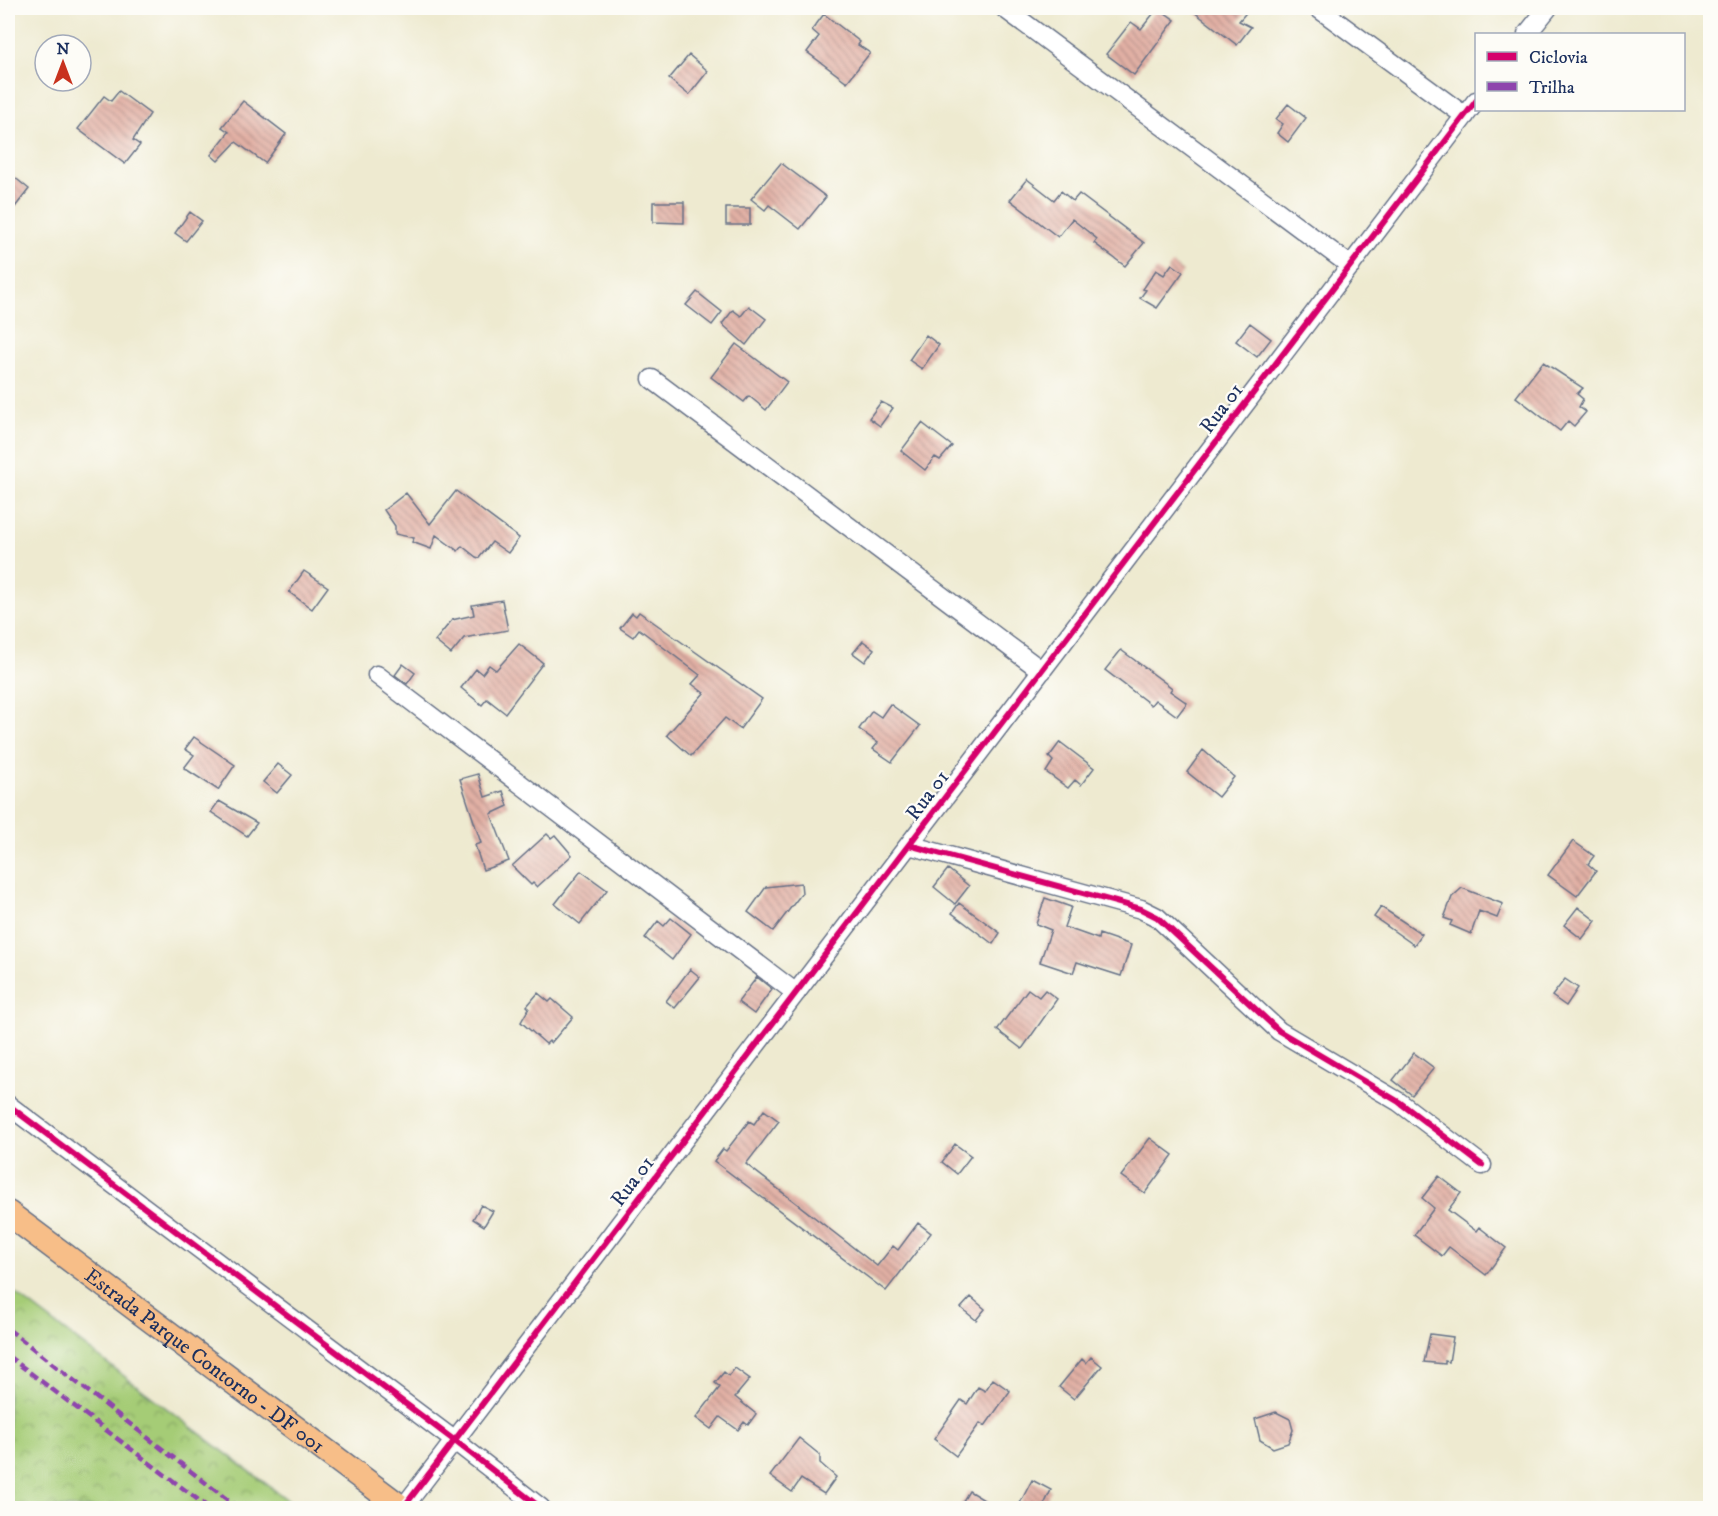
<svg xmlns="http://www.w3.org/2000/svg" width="1718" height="1516" font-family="'IM FELL DW Pica',serif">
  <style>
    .park { fill: url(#park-crowns); stroke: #607e6a; stroke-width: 1.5 }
    .building { fill: url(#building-back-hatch) }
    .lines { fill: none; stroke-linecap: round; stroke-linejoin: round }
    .minor-casing { stroke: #657086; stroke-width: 21 }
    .major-casing { stroke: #657086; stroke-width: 27 }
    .minor { stroke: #fff; stroke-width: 18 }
    .major { stroke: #f7be88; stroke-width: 24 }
    .quiet { stroke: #8e44ad; stroke-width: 4.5; stroke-dasharray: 9 4.5; stroke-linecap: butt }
    .cycleway-casing { stroke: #fdfcf7; stroke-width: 10 }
    .cycleway { stroke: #d6006c; stroke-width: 6 }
    .labels { text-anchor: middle; stroke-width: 4.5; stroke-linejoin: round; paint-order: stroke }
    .street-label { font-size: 21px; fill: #1b2f5e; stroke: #fdfcf7 }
  </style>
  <defs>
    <pattern id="park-crowns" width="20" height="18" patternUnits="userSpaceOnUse" patternTransform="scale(1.5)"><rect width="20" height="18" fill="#a5cc76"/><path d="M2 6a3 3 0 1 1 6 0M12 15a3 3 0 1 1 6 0" fill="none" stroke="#86a664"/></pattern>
    <pattern id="building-back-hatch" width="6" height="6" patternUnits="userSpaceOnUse" patternTransform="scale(1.5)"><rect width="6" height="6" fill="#e2b0a4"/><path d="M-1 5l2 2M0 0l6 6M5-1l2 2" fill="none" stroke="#b69089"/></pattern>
  </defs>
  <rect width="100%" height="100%" fill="#fdfcf7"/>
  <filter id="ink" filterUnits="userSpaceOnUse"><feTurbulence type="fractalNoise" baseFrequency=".0167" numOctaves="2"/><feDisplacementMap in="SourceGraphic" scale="12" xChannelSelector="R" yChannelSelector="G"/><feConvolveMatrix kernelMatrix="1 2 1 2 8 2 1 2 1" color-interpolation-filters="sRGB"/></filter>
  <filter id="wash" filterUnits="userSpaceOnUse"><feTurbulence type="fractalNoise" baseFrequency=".008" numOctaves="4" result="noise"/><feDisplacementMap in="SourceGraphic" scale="24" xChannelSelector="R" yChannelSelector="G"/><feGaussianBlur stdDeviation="1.35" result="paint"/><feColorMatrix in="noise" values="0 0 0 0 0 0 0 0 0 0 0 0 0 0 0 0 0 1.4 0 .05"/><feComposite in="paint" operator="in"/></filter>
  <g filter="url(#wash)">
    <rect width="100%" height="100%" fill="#eeead0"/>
    <path class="park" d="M 8,1288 L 298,1508 L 8,1508 Z"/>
    <g id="blocks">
      <path class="building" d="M 1158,8 L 1175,20 L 1134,75 L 1106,54 L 1131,22 L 1141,29 Z
        M 1189,8 L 1250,8 L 1239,21 L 1251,27 L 1237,45 Z
        M 824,14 L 860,42 L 858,45 L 870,53 L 847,82 L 807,52 L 819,36 L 812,30 Z
        M 689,55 L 708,71 L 689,95 L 669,79 Z
        M 119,91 L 150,114 L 133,140 L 140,145 L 125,164 L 78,129 L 104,96 L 111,101 Z
        M 243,101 L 286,134 L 265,163 L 236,142 L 218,161 L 211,155 L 229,132 L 222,127 Z
        M 1288,104 L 1306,118 L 1288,142 L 1277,133 L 1283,124 L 1276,119 Z
        M 781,163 L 826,197 L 800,229 L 769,205 L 765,210 L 751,199 Z
        M 8,172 L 29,189 L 8,216 Z
        M 1027,179 L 1054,200 L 1061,191 L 1073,201 L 1079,194 L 1144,243 L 1125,266 L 1094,243 L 1097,239 L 1072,219 L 1058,237 L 1010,200 Z
        M 653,202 L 684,202 L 684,223 L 653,222 Z
        M 726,208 L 750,208 L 750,225 L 726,225 Z
        M 190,212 L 202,221 L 186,241 L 175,233 Z
        M 1172,264 L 1183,272 L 1157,308 L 1140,298 L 1146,290 L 1143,289 L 1156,270 L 1164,275 Z
        M 697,292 L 722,312 L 712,325 L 686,305 Z
        M 749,306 L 766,319 L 746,345 L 722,324 L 733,310 L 741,316 Z
        M 1250,323 L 1271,339 L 1257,357 L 1236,341 Z
        M 926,335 L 939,345 L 922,369 L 909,360 Z
        M 736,344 L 787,382 L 766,410 L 749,396 L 744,402 L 711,377 Z
        M 1543,362 L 1583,388 L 1577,394 L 1583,399 L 1579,407 L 1586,412 L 1574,426 L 1568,421 L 1560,431 L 1516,397 Z
        M 881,402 L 893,408 L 880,426 L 869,418 Z
        M 922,423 L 952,446 L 940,460 L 935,457 L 925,470 L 901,451 Z
        M 456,491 L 519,538 L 508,553 L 492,542 L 479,558 L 476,557 L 462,546 L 458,551 L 436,535 L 431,549 L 412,542 L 414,538 L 395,534 L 395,526 L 384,510 L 406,493 L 430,524 Z
        M 304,571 L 328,587 L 312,609 L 289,592 Z
        M 502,600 L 508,630 L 464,638 L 451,654 L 435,641 L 452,620 L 474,615 L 472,605 Z
        M 639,612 L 762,699 L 740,729 L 725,718 L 691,756 L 667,735 L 704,693 L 692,684 L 700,675 L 639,629 L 633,637 L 620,628 L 632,613 L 636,616 Z
        M 863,641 L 874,649 L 865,662 L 853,653 Z
        M 519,644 L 543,663 L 505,713 L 487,699 L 482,705 L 461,688 L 476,669 L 482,674 L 489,665 L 496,670 Z
        M 1121,650 L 1172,688 L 1170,691 L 1187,703 L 1177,716 L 1155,700 L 1151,705 L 1105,670 Z
        M 403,664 L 415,673 L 407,684 L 395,675 Z
        M 890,704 L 920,726 L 892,762 L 873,749 L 878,743 L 859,729 L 872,711 L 881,717 Z
        M 194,737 L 235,765 L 218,790 L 184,768 L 194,755 L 185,749 Z
        M 1060,742 L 1094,768 L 1081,785 L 1075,780 L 1068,788 L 1046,772 L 1053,761 L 1049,757 Z
        M 1203,750 L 1234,777 L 1218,797 L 1187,772 Z
        M 278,764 L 292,775 L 277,793 L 263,782 Z
        M 478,774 L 485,797 L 503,791 L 508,806 L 491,814 L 509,861 L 483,870 L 475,845 L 481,843 L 460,779 Z
        M 219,801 L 257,823 L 247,836 L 211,812 Z
        M 547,834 L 551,838 L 555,835 L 572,855 L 537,887 L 533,883 L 531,885 L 512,866 Z
        M 1573,841 L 1594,856 L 1588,864 L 1596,871 L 1577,896 L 1548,875 Z
        M 948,869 L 969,886 L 955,904 L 934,887 Z
        M 581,871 L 607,890 L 580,924 L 555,904 Z
        M 801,883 L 802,893 L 773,931 L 748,912 L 766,887 Z
        M 1462,888 L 1503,904 L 1497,918 L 1479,911 L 1471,934 L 1450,925 L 1452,921 L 1444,918 L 1452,897 Z
        M 1045,898 L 1071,907 L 1064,927 L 1098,939 L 1099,934 L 1131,945 L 1121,976 L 1077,962 L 1073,973 L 1040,962 L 1051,930 L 1036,924 Z
        M 959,903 L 1000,933 L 993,944 L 952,913 Z
        M 1381,907 L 1422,934 L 1414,945 L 1374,917 Z
        M 1578,907 L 1596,921 L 1582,939 L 1564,925 Z
        M 671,918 L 691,934 L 672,960 L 645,938 L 658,921 L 664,926 Z
        M 690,969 L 700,977 L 675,1008 L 666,1001 Z
        M 757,977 L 772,989 L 754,1014 L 738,1002 Z
        M 1565,979 L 1578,988 L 1566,1006 L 1552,996 Z
        M 1028,989 L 1039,997 L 1045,990 L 1057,999 L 1022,1049 L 997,1030 Z
        M 538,993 L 549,1002 L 552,999 L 573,1017 L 551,1043 L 549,1041 L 546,1044 L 521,1022 L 529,1008 L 527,1006 Z
        M 1414,1053 L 1434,1068 L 1412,1095 L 1393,1080 Z
        M 764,1110 L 779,1121 L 746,1164 L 877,1266 L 893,1246 L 898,1250 L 918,1223 L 931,1233 L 886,1291 L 714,1161 L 723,1149 L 726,1151 L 749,1121 L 754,1124 Z
        M 1150,1138 L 1173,1155 L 1145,1193 L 1121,1176 Z
        M 955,1144 L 971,1156 L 957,1174 L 942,1162 Z
        M 1439,1176 L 1461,1193 L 1448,1210 L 1476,1231 L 1479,1227 L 1506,1248 L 1486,1275 L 1449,1247 L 1442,1256 L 1414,1235 L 1434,1208 L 1422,1198 Z
        M 481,1205 L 493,1211 L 484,1226 L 473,1219 Z
        M 971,1297 L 985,1309 L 976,1320 L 961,1308 Z
        M 1430,1334 L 1453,1337 L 1449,1362 L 1445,1361 L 1445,1364 L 1424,1362 Z
        M 1091,1357 L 1102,1366 L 1074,1399 L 1059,1387 L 1082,1359 L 1086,1363 Z
        M 735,1368 L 750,1379 L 735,1397 L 756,1414 L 748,1425 L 744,1422 L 738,1430 L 720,1417 L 711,1429 L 696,1418 L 720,1387 L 715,1383 L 724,1372 L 729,1376 Z
        M 993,1379 L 1010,1391 L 985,1426 L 980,1423 L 956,1456 L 934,1439 L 961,1400 L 967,1404 L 978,1387 L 985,1391 Z
        M 1276,1412 L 1290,1419 L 1293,1430 L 1288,1443 L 1273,1448 L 1260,1440 L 1255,1419 Z
        M 799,1438 L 820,1455 L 820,1463 L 836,1477 L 824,1494 L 801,1479 L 792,1492 L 770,1476 Z
        M 1032,1480 L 1051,1490 L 1042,1509 L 1017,1509 Z
        M 969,1491 L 999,1509 L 958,1509 Z"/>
    </g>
  </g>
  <g filter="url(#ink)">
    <use href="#blocks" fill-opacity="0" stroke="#657086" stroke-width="1.5"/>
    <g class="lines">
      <g class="minor-casing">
        <path id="minor" d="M 1004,8 L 1351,266
          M 1318,8 L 1465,116
          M 1527,34 L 1548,8
          M 652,379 L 1042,671
          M 377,675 L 796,993
          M 909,845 L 1141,909 L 1157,917 L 1279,1031 L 1399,1102 L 1482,1165
          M 8,1105 L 455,1441 L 541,1508
          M 403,1508 L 1476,101"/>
      </g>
      <g class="major-casing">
        <g id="major">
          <path id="s1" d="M 8,1213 L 402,1508"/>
        </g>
      </g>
      <use href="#minor" class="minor"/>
      <use href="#major" class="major"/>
      <path class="quiet" d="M 8,1329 L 238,1508
        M 8,1356 L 209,1508"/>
      <g class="cycleway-casing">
        <path id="cycleway" d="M 909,845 L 1141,909 L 1157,917 L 1279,1031 L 1399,1102 L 1482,1165
          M 8,1105 L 455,1441 L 541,1508
          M 403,1508 L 1476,101"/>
      </g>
      <use href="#cycleway" class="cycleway"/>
    </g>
  </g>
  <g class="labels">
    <g class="street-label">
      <text transform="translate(1221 408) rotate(-53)" y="7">Rua 01</text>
      <text transform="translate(927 795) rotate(-53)" y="7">Rua 01</text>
      <text transform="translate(632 1181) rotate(-53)" y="7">Rua 01</text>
      <text dy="7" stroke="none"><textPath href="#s1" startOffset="246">Estrada Parque Contorno - DF 001</textPath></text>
    </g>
  </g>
  <rect width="1718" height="1516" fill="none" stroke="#fdfcf7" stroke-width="30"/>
  <rect x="1475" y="33" width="210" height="78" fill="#fdfcf7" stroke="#a3aaba" stroke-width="1.5"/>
  <rect x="1487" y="52" width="30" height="9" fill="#d6006c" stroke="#a3aaba" stroke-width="1.5"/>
  <text x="1529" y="63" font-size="18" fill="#1b2f5e">Ciclovia</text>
  <rect x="1487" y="82" width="30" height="9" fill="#8e44ad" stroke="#a3aaba" stroke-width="1.5"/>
  <text x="1529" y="93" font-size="18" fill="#1b2f5e">Trilha</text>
  <g transform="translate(63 63)"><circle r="28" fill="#fdfcf7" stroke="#a3aaba" stroke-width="1.5"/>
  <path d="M0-4.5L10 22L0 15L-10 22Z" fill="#c8321e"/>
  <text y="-9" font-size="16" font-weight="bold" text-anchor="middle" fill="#1b2f5e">N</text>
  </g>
</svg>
